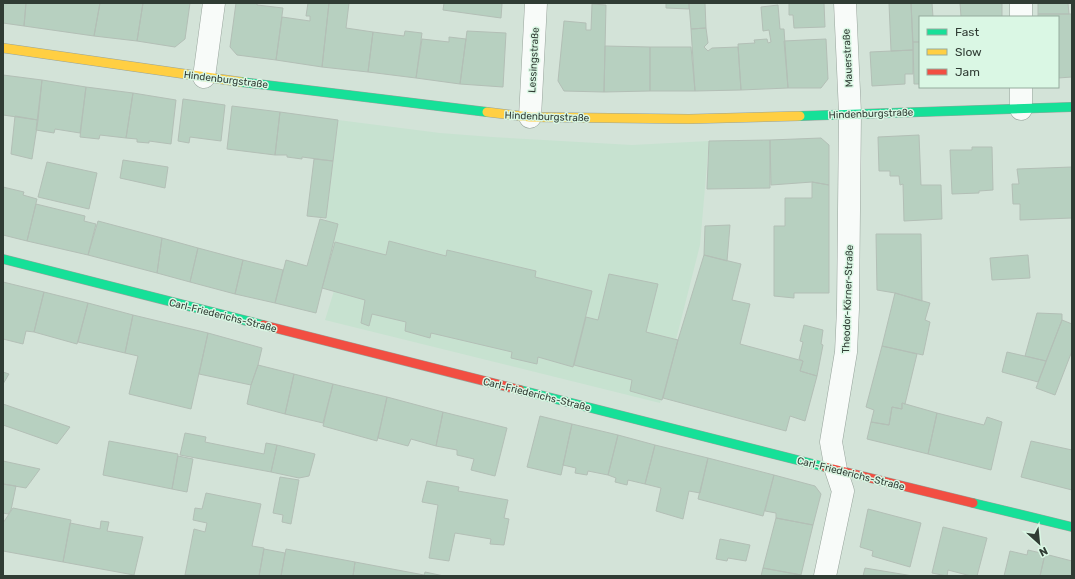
<svg xmlns="http://www.w3.org/2000/svg" width="1075" height="579" font-family="Rubik,sans-serif">
  <style>
    .built { fill: #c7e2d0 }
    .building { fill: #b7d0c0; stroke: #b3bfb6 }
    .lines { fill: none; stroke-linecap: round; stroke-linejoin: round }
    .street-casing { stroke: #97a39b; stroke-width: 23 }
    .fast-casing { stroke: #97a39b; stroke-width: 10 }
    .slow-casing { stroke: #97a39b; stroke-width: 10 }
    .jam-casing { stroke: #97a39b; stroke-width: 10 }
    .street { stroke: #f8fbf9; stroke-width: 22 }
    .fast { stroke: #16e098; stroke-width: 9 }
    .slow { stroke: #ffcf43; stroke-width: 9 }
    .jam { stroke: #f24e42; stroke-width: 9 }
    .labels { text-anchor: middle; stroke-width: 3; stroke-linejoin: round; paint-order: stroke }
    .street-label { font-size: 10px; fill: #303c34; stroke: #daf7e4 }
  </style>
  <rect width="100%" height="100%" fill="#d3e3d8"/>
  <path class="built" d="M 338,120 L 440,133 L 492,137 L 632,145 L 709,141 L 700,245 L 660,403 L 325,320 L 334,291 L 322,288 L 338,224 L 326,221 Z"/>
  <path class="building" d="M 3,3 L 26,3 L 24,26 L 3,23 Z
    M 26,3 L 100,3 L 94,36 L 24,26 Z
    M 100,3 L 143,3 L 137,41 L 94,36 Z
    M 143,3 L 190,3 L 185,39 L 175,47 L 137,41 Z
    M 236,3 L 257,3 L 257,5 L 283,8 L 276,60 L 237,55 L 230,47 Z
    M 308,3 L 329,3 L 322,67 L 276,60 L 282,17 L 310,21 L 310,16 L 306,16 Z
    M 329,3 L 349,3 L 346,28 L 373,32 L 368,72 L 322,67 Z
    M 444,3 L 503,3 L 502,4 L 501,18 L 443,10 Z
    M 666,3 L 689,3 L 689,9 L 666,8 Z
    M 689,3 L 705,3 L 706,28 L 691,29 Z
    M 789,3 L 824,3 L 825,27 L 794,28 L 793,15 L 789,15 Z
    M 889,3 L 911,3 L 913,50 L 891,51 Z
    M 911,3 L 932,3 L 933,17 L 920,17 L 920,42 L 913,42 Z
    M 960,3 L 1002,3 L 1002,17 L 961,17 Z
    M 1038,3 L 1068,3 L 1069,14 L 1038,14 Z
    M 592,4 L 606,5 L 604,92 L 564,91 L 558,81 L 564,21 L 586,23 L 586,30 L 591,30 Z
    M 778,5 L 780,29 L 784,29 L 788,88 L 741,90 L 738,44 L 755,43 L 754,40 L 767,39 L 768,43 L 771,42 L 769,30 L 763,31 L 761,7 Z
    M 1038,14 L 1072,14 L 1072,77 L 1058,78 L 1058,17 L 1038,17 Z
    M 706,28 L 708,43 L 704,47 L 708,51 L 712,48 L 738,47 L 741,90 L 695,91 L 691,29 Z
    M 405,31 L 422,33 L 416,78 L 368,72 L 373,32 L 404,36 Z
    M 467,31 L 506,33 L 503,87 L 460,84 Z
    M 449,37 L 466,39 L 460,84 L 416,78 L 422,39 L 449,42 Z
    M 826,39 L 828,79 L 821,88 L 788,88 L 784,41 Z
    M 913,42 L 920,42 L 920,84 L 914,84 Z
    M 605,46 L 650,47 L 650,91 L 604,92 Z
    M 650,47 L 691,47 L 695,91 L 650,91 Z
    M 913,50 L 913,74 L 905,74 L 905,84 L 872,86 L 870,52 Z
    M 3,75 L 42,80 L 38,120 L 3,115 Z
    M 42,80 L 86,87 L 80,133 L 55,129 L 54,133 L 36,130 Z
    M 86,87 L 133,93 L 126,138 L 100,135 L 99,139 L 80,137 Z
    M 133,93 L 176,100 L 171,144 L 149,141 L 149,143 L 137,142 L 137,139 L 126,138 Z
    M 183,99 L 225,105 L 221,141 L 190,137 L 189,143 L 178,141 Z
    M 232,106 L 280,112 L 275,155 L 227,149 Z
    M 280,112 L 338,120 L 333,161 L 302,157 L 302,159 L 287,157 L 287,155 L 275,155 Z
    M 15,116 L 38,120 L 32,159 L 11,154 Z
    M 919,135 L 921,185 L 941,185 L 942,219 L 904,221 L 903,184 L 900,185 L 899,176 L 890,176 L 890,171 L 879,171 L 878,137 Z
    M 821,138 L 829,145 L 829,185 L 812,182 L 771,185 L 770,140 Z
    M 770,140 L 770,188 L 707,189 L 709,141 Z
    M 972,147 L 992,147 L 993,190 L 979,191 L 979,193 L 952,194 L 950,150 L 972,150 Z
    M 314,159 L 333,161 L 326,218 L 307,216 Z
    M 123,160 L 168,167 L 165,188 L 120,178 Z
    M 47,162 L 97,173 L 89,209 L 38,197 Z
    M 1072,167 L 1072,218 L 1020,220 L 1020,204 L 1013,204 L 1012,184 L 1019,184 L 1017,169 Z
    M 812,182 L 829,185 L 829,293 L 794,293 L 794,298 L 774,296 L 774,226 L 785,226 L 785,198 L 812,198 Z
    M 3,187 L 24,192 L 23,195 L 37,199 L 27,241 L 3,235 Z
    M 36,204 L 85,216 L 84,221 L 96,224 L 88,255 L 27,241 Z
    M 320,219 L 338,224 L 316,313 L 275,303 L 286,260 L 307,266 Z
    M 98,221 L 162,238 L 157,273 L 88,255 Z
    M 730,225 L 727,261 L 704,255 L 705,226 Z
    M 876,234 L 921,234 L 922,301 L 895,293 L 877,290 Z
    M 162,238 L 198,248 L 190,282 L 157,273 Z
    M 389,241 L 446,256 L 447,250 L 536,271 L 535,277 L 592,291 L 573,367 L 538,357 L 537,364 L 511,358 L 512,352 L 431,333 L 430,338 L 405,331 L 406,322 L 372,314 L 369,326 L 361,323 L 365,300 L 322,288 L 335,242 L 386,255 Z
    M 198,248 L 243,260 L 235,294 L 190,282 Z
    M 704,255 L 741,264 L 732,300 L 750,304 L 740,344 L 803,361 L 800,371 L 817,376 L 805,421 L 790,416 L 786,431 L 663,398 L 678,340 Z
    M 1028,255 L 1030,278 L 992,280 L 990,258 Z
    M 243,260 L 283,270 L 275,303 L 235,294 Z
    M 609,274 L 658,284 L 646,332 L 678,340 L 662,400 L 630,391 L 632,380 L 574,365 L 586,317 L 598,320 Z
    M 3,282 L 44,292 L 34,332 L 26,331 L 23,344 L 3,339 Z
    M 44,292 L 88,303 L 77,344 L 34,332 Z
    M 895,293 L 930,303 L 925,320 L 930,322 L 923,355 L 882,346 Z
    M 88,303 L 133,315 L 125,353 L 78,342 Z
    M 1037,313 L 1062,314 L 1062,320 L 1046,361 L 1025,356 Z
    M 133,315 L 208,333 L 191,409 L 129,394 L 138,356 L 125,353 Z
    M 1062,320 L 1072,324 L 1072,351 L 1055,395 L 1036,388 Z
    M 804,325 L 823,330 L 821,344 L 823,345 L 817,376 L 800,371 L 803,361 L 799,359 L 803,342 L 800,341 Z
    M 208,333 L 262,348 L 258,365 L 251,385 L 199,374 Z
    M 882,346 L 917,354 L 905,404 L 902,403 L 902,409 L 892,407 L 889,425 L 871,422 L 874,410 L 866,407 Z
    M 1007,352 L 1046,361 L 1038,382 L 1002,372 Z
    M 258,365 L 294,374 L 285,414 L 247,404 L 251,385 Z
    M 3,372 L 9,374 L 3,384 Z
    M 294,374 L 333,384 L 323,423 L 285,414 Z
    M 333,384 L 387,397 L 377,441 L 323,426 Z
    M 387,397 L 443,412 L 436,446 L 411,439 L 408,446 L 378,438 Z
    M 902,403 L 937,413 L 928,454 L 867,439 L 871,422 L 889,425 L 892,407 L 902,409 Z
    M 3,404 L 70,427 L 57,444 L 3,425 Z
    M 443,412 L 507,428 L 495,476 L 471,470 L 474,459 L 457,455 L 457,450 L 436,446 Z
    M 937,413 L 984,425 L 987,417 L 1002,422 L 991,470 L 928,454 Z
    M 540,416 L 572,424 L 561,475 L 527,467 Z
    M 572,424 L 618,435 L 608,475 L 588,471 L 587,475 L 575,473 L 576,468 L 563,465 Z
    M 185,433 L 206,437 L 205,442 L 264,454 L 266,443 L 277,445 L 271,472 L 180,455 Z
    M 618,435 L 655,445 L 645,484 L 628,480 L 627,485 L 615,482 L 616,478 L 608,475 Z
    M 109,441 L 178,454 L 172,489 L 103,475 Z
    M 1031,441 L 1072,450 L 1072,490 L 1021,477 Z
    M 277,445 L 315,454 L 309,476 L 299,478 L 271,472 Z
    M 655,445 L 708,458 L 700,493 L 689,491 L 683,519 L 656,511 L 661,488 L 645,484 Z
    M 178,456 L 193,459 L 187,492 L 172,489 Z
    M 708,458 L 774,475 L 763,516 L 698,499 Z
    M 3,461 L 40,469 L 26,488 L 3,484 Z
    M 774,475 L 815,486 L 821,494 L 813,525 L 776,518 L 776,513 L 765,511 Z
    M 280,477 L 299,480 L 291,524 L 282,522 L 283,515 L 273,513 Z
    M 427,481 L 459,487 L 458,491 L 508,500 L 504,518 L 509,519 L 504,545 L 490,544 L 491,539 L 455,533 L 449,561 L 429,558 L 438,505 L 422,502 Z
    M 3,484 L 16,486 L 11,510 L 8,514 L 3,513 Z
    M 206,493 L 261,504 L 252,546 L 264,548 L 259,576 L 185,575 L 194,529 L 205,532 L 207,523 L 193,520 L 195,508 L 202,509 Z
    M 13,508 L 71,520 L 63,562 L 3,551 L 3,523 Z
    M 868,509 L 921,523 L 910,567 L 872,556 L 873,551 L 860,547 Z
    M 776,518 L 813,525 L 801,575 L 763,568 Z
    M 101,521 L 109,522 L 107,531 L 143,537 L 134,575 L 63,562 L 70,523 L 100,529 Z
    M 943,527 L 987,538 L 977,576 L 971,576 L 948,570 L 947,576 L 932,573 Z
    M 720,539 L 750,545 L 746,561 L 728,558 L 727,561 L 716,559 Z
    M 264,549 L 285,553 L 281,576 L 259,576 Z
    M 286,549 L 355,562 L 353,576 L 281,576 Z
    M 1028,550 L 1045,554 L 1040,576 L 1004,576 L 1010,551 L 1027,555 Z
    M 1045,554 L 1072,561 L 1072,576 L 1040,576 Z
    M 355,562 L 424,575 L 424,576 L 353,576 Z
    M 763,568 L 801,575 L 761,576 Z
    M 865,568 L 913,576 L 863,576 Z
    M 425,572 L 444,576 L 424,576 Z"/>
  <g class="lines">
    <g class="street-casing">
      <path id="street" d="M 1021,3 L 1021,17
        M 204,77 L 214,3
        M 1021,87 L 1021,109
        M 530,117 L 536,3
        M 825,576 L 843,491 L 836,470 L 831,442 L 846,352 L 848,309 L 850,113 L 845,3"/>
    </g>
    <g class="fast-casing">
      <path id="fast" d="M 241,82 L 487,112
        M 800,116 L 1072,107
        M 3,259 L 263,325
        M 520,390 L 825,467
        M 973,503 L 1072,527"/>
    </g>
    <g class="slow-casing">
      <path id="slow" d="M 3,48 L 241,82
        M 487,112 L 530,117 L 689,119 L 800,116"/>
    </g>
    <g class="jam-casing">
      <path id="jam" d="M 263,325 L 520,390
        M 825,467 L 973,503"/>
    </g>
    <use href="#street" class="street"/>
    <use href="#fast" class="fast"/>
    <use href="#slow" class="slow"/>
    <use href="#jam" class="jam"/>
  </g>
  <g class="labels">
    <g class="street-label">
      <text transform="translate(847 58) rotate(-93)" y="4">Mauerstraße</text>
      <text transform="translate(533 60) rotate(-87)" y="4">Lessingstraße</text>
      <text transform="translate(226 79) rotate(7)" y="4">Hindenburgstraße</text>
      <text transform="translate(871 113) rotate(-2)" y="4">Hindenburgstraße</text>
      <text transform="translate(547 116) rotate(2)" y="4">Hindenburgstraße</text>
      <text transform="translate(847 299) rotate(-88)" y="4">Theodor-Körner-Straße</text>
      <text transform="translate(223 315) rotate(14)" y="4">Carl-Friederichs-Straße</text>
      <text transform="translate(537 394) rotate(14)" y="4">Carl-Friederichs-Straße</text>
      <text transform="translate(851 473) rotate(14)" y="4">Carl-Friederichs-Straße</text>
    </g>
  </g>
  <rect width="1075" height="579" fill="none" stroke="#303c34" stroke-width="8"/>
  <rect x="919" y="16" width="140" height="72" fill="#daf7e4" stroke="#96ac9e"/>
  <rect x="927" y="29" width="20" height="6" fill="#16e098" stroke="#96ac9e"/>
  <text x="955" y="36" font-size="12" fill="#303c34">Fast</text>
  <rect x="927" y="49" width="20" height="6" fill="#ffcf43" stroke="#96ac9e"/>
  <text x="955" y="56" font-size="12" fill="#303c34">Slow</text>
  <rect x="927" y="69" width="20" height="6" fill="#f24e42" stroke="#96ac9e"/>
  <text x="955" y="76" font-size="12" fill="#303c34">Jam</text>
  <g transform="translate(1039 543) rotate(153)" stroke="#daf7e4" stroke-width="3" paint-order="stroke">
  <path d="M0-3L7 15L0 10L-7 15Z" fill="#303c34"/>
  <text y="-6" font-size="11" font-weight="bold" text-anchor="middle" fill="#303c34">N</text>
  </g>
</svg>
